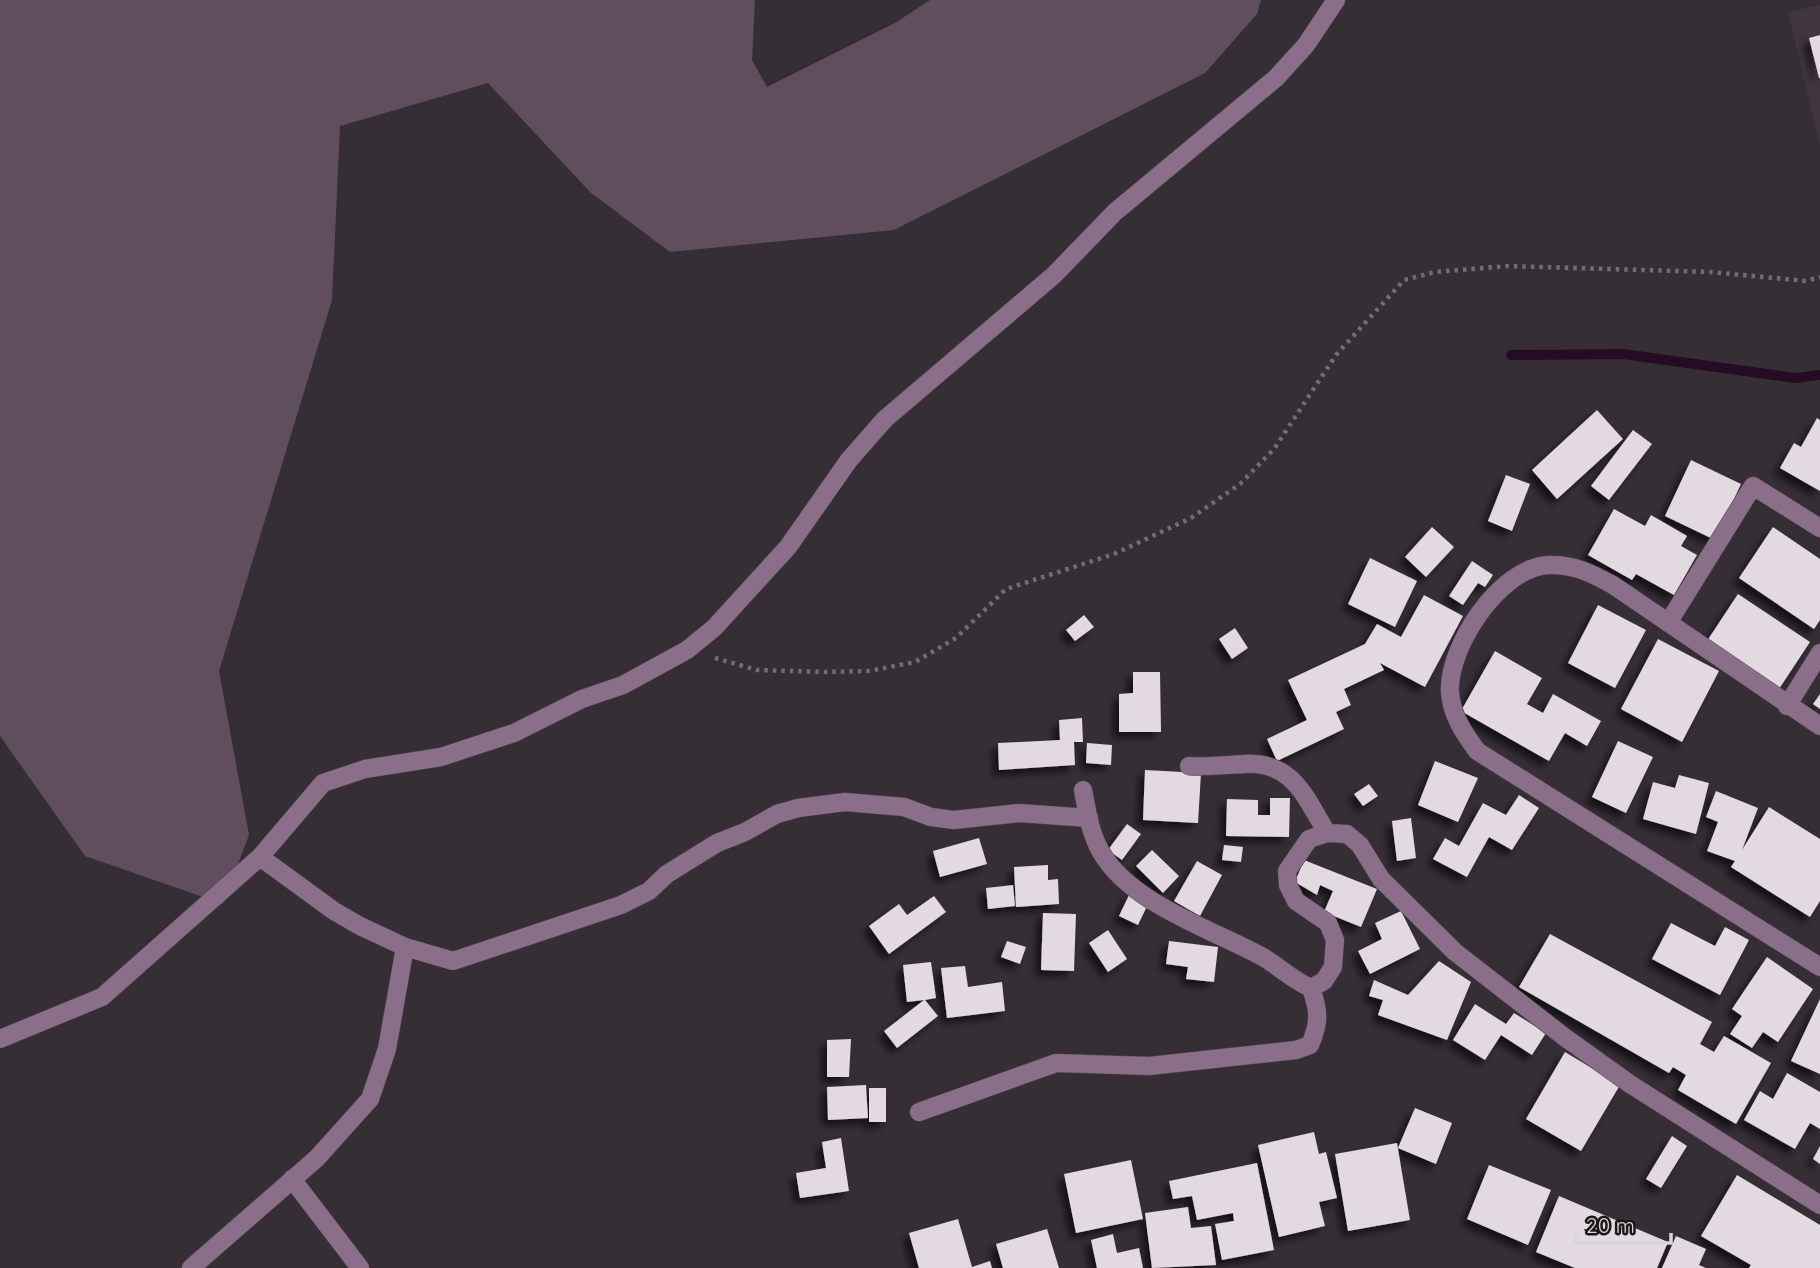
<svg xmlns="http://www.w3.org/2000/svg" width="1820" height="1268" font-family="Quicksand,sans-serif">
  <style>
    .built { fill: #413540 }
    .green { fill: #604e5f }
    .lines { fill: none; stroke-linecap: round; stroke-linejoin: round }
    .stream { stroke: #250c24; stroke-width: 10 }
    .building { fill: #e2d9e1; filter: url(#shadow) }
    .minor-casing { stroke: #534c53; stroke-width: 19 }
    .path { stroke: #736d73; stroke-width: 4.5; stroke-dasharray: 3.5 5; stroke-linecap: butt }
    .minor { stroke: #8b6e89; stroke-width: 18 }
  </style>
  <defs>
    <filter id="shadow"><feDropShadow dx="-6" dy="6" stdDeviation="3.5" flood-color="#0009"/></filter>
  </defs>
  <rect width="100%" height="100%" fill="#352e35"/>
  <path class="built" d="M 1820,5 L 1820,146 L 1788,12 Z"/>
  <path class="green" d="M 0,0 L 755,0 L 752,60 L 767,87 L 895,23 L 930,0 L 1261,0 L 1257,14 L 1205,73 L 894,230 L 670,252 L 590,192 L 488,83 L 340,126 L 332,300 L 219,671 L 249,835 L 223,904 L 85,856 L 0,736 Z"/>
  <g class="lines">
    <path class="stream" d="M 1511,355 L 1623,354 L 1795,378 L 1820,375"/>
  </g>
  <path class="building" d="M 1820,35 L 1820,78 L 1819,78 L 1809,38 Z
    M 1597,410 L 1623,439 L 1557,499 L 1532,470 Z
    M 1817,418 L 1820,420 L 1820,491 L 1780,468 L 1794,443 L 1801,447 Z
    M 1633,430 L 1652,444 L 1609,500 L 1591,486 Z
    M 1691,460 L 1741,484 L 1715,540 L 1665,516 Z
    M 1506,475 L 1530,484 L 1512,531 L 1488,521 Z
    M 1614,509 L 1645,526 L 1651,515 L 1687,536 L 1681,546 L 1697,555 L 1674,595 L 1636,574 L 1632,580 L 1588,555 Z
    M 1432,527 L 1454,547 L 1426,577 L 1405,557 Z
    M 1773,527 L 1820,559 L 1820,620 L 1814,629 L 1739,578 Z
    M 1370,558 L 1417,581 L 1395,627 L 1348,604 Z
    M 1472,561 L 1493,575 L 1485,587 L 1478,583 L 1463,605 L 1449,596 Z
    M 1738,594 L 1810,642 L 1779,689 L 1707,641 Z
    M 1424,595 L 1463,616 L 1425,687 L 1380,663 L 1384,670 L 1344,689 L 1351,705 L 1336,712 L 1344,729 L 1277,761 L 1267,739 L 1307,720 L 1288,680 L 1365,644 L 1377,624 L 1401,637 Z
    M 1598,605 L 1646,630 L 1615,688 L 1568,663 Z
    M 1084,615 L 1094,627 L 1075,641 L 1066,630 Z
    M 1235,628 L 1248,648 L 1232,659 L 1219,639 Z
    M 1658,639 L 1719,671 L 1682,742 L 1621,709 Z
    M 1495,651 L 1542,678 L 1527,704 L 1543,713 L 1553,694 L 1601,721 L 1587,746 L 1565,733 L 1549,761 L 1461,711 Z
    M 1133,672 L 1160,672 L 1161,732 L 1119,732 L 1119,694 L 1133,693 Z
    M 1820,694 L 1820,709 L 1813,704 Z
    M 1082,718 L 1083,742 L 1074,742 L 1075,765 L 999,770 L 998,743 L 1060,740 L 1059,720 Z
    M 1618,741 L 1653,757 L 1626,813 L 1592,797 Z
    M 1087,743 L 1112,745 L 1111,765 L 1086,763 Z
    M 1435,761 L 1478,778 L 1458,822 L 1418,805 Z
    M 1145,770 L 1201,773 L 1198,823 L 1143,820 Z
    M 1679,775 L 1709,783 L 1696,834 L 1643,819 L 1653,782 L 1675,788 Z
    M 1369,784 L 1378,796 L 1363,806 L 1354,794 Z
    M 1716,791 L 1758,808 L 1742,850 L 1769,807 L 1820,839 L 1820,901 L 1810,917 L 1731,867 L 1735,861 L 1707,851 L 1718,822 L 1706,817 Z
    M 1519,795 L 1539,808 L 1512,850 L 1489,837 L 1467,877 L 1433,859 L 1445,838 L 1459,846 L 1483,803 L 1506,815 Z
    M 1270,798 L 1290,798 L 1289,837 L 1226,836 L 1227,799 L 1258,800 L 1258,815 L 1270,815 Z
    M 1411,818 L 1416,858 L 1397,861 L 1392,821 Z
    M 1127,824 L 1141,834 L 1122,860 L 1108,850 Z
    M 979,838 L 987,864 L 940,877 L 933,851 Z
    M 1224,845 L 1243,847 L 1241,862 L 1222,860 Z
    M 1152,850 L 1179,876 L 1163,893 L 1136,866 Z
    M 1304,860 L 1377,889 L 1361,927 L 1324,912 L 1333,891 L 1320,885 L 1317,895 L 1295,882 Z
    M 1197,861 L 1222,875 L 1200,916 L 1174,901 Z
    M 1048,865 L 1048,880 L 1058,879 L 1059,904 L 1016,907 L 1014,867 Z
    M 1013,885 L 1015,906 L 988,909 L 986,888 Z
    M 1130,893 L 1149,902 L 1138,925 L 1119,916 Z
    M 934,896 L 946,912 L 889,954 L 869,926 L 899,904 L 907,915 Z
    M 1401,911 L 1420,949 L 1370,974 L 1358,951 L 1382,939 L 1375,923 Z
    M 1043,913 L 1076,914 L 1074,971 L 1041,970 Z
    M 1671,923 L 1715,946 L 1725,927 L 1749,940 L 1720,995 L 1652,959 Z
    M 1108,930 L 1127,959 L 1108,972 L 1089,943 Z
    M 1550,934 L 1712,1022 L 1700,1044 L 1714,1052 L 1724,1036 L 1771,1063 L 1736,1124 L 1678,1090 L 1686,1075 L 1673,1067 L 1669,1073 L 1519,987 Z
    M 1007,941 L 1026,947 L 1020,964 L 1001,957 Z
    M 1169,941 L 1218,947 L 1214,982 L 1186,979 L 1188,967 L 1166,964 Z
    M 1767,957 L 1813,989 L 1778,1042 L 1763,1032 L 1752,1048 L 1730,1034 L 1742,1016 L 1732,1009 Z
    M 1439,961 L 1471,982 L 1447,1040 L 1378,1015 L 1383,1000 L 1369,996 L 1374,980 L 1408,995 Z
    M 931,962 L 936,998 L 925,1000 L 938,1016 L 897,1048 L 884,1031 L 924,1000 L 907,1002 L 903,965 Z
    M 965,966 L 968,987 L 1002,982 L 1005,1011 L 947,1018 L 941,968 Z
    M 1820,999 L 1820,1074 L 1791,1061 Z
    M 1475,1004 L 1506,1024 L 1514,1013 L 1546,1033 L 1532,1055 L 1501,1035 L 1485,1060 L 1453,1040 Z
    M 851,1039 L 849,1077 L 827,1077 L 827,1040 Z
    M 1565,1052 L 1620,1085 L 1581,1151 L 1526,1119 Z
    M 1787,1073 L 1820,1092 L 1820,1129 L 1810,1123 L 1795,1149 L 1744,1120 L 1760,1091 L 1773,1099 Z
    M 866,1085 L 868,1118 L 828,1120 L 827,1087 Z
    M 869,1088 L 886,1088 L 886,1122 L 869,1122 Z
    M 1415,1108 L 1452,1123 L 1436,1164 L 1398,1148 Z
    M 1314,1132 L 1319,1154 L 1326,1152 L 1337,1198 L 1319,1202 L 1325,1226 L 1279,1237 L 1258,1145 Z
    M 1672,1136 L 1687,1146 L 1661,1188 L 1646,1179 Z
    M 841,1138 L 849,1191 L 800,1198 L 796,1173 L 826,1168 L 822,1142 Z
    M 1397,1143 L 1410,1220 L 1348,1231 L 1335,1154 Z
    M 1820,1146 L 1820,1164 L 1813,1159 Z
    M 1131,1160 L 1143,1219 L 1076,1233 L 1064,1174 Z
    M 1257,1163 L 1274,1250 L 1222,1260 L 1215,1224 L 1234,1221 L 1233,1213 L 1197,1220 L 1192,1196 L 1173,1199 L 1169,1181 Z
    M 1489,1165 L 1551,1190 L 1528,1245 L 1467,1219 Z
    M 1737,1175 L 1820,1225 L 1820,1268 L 1749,1268 L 1751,1265 L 1701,1236 Z
    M 1559,1196 L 1668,1242 L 1657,1268 L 1575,1268 L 1536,1252 Z
    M 1188,1207 L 1191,1228 L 1211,1226 L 1216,1265 L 1152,1268 L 1145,1213 Z
    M 958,1219 L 972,1267 L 990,1261 L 992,1268 L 919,1268 L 909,1233 Z
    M 1047,1229 L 1059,1268 L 1003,1268 L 996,1244 Z
    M 1113,1234 L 1117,1253 L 1139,1248 L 1143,1268 L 1097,1268 L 1091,1240 Z
    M 1676,1236 L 1706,1249 L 1699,1265 L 1706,1268 L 1662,1268 Z"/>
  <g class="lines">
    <g class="minor-casing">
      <path id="minor" d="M 1668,623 L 1753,486 L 1820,528
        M 1787,706 L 1820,653
        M 1820,726 L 1613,585 C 1591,573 1574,564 1548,565 C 1499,568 1447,648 1450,693 C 1452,716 1464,733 1477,751 L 1820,967
        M 1189,766 C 1208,767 1226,765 1244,764 C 1293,761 1305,797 1327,833
        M 1083,790 C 1087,811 1090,833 1101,852 C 1130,903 1211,929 1261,956 C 1279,966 1292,980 1311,988 L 1324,981 L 1333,967 L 1335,940 L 1328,923 L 1296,901 L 1288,885 L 1287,871 L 1309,839 L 1327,833 L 1347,834 L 1360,845 L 1381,879 L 1455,952 L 1563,1036 L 1630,1084 L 1820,1205
        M 260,857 L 334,911 L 360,926 L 405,947 L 453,961 L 621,905 L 649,891 L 667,874 L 717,843 L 745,832 L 777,814 L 798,808 L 845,802 L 904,807 L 931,817 L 954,820 L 1019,813 L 1089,818
        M 0,1039 L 102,997 L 260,857 L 323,783 L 365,769 L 441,757 L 514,733 L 582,699 L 623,685 L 687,650 L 714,628 L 788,547 L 849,460 L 885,419 L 1054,275 L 1115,212 L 1276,78 L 1306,45 L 1336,0
        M 919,1112 L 1056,1063 L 1149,1066 L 1296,1050 L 1310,1045 C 1320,1022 1319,1011 1311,988
        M 292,1179 L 360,1268
        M 191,1268 L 317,1158 L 370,1099 L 387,1049 L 405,947"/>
    </g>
    <path class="path" d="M 715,658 L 757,670 L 825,672 L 869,671 L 915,662 L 956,638 L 1006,589 L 1114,554 L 1191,518 L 1240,484 L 1274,449 L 1336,355 L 1404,280 L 1435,272 L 1508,266 L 1710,272 L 1806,281 L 1820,277"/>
    <use href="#minor" class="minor"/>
  </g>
  <path d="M1575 1233v10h96v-10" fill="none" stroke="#d9d5d9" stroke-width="3.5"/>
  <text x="1586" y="1233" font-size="21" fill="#d9d5d9" stroke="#1b181a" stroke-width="5" paint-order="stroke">20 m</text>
</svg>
